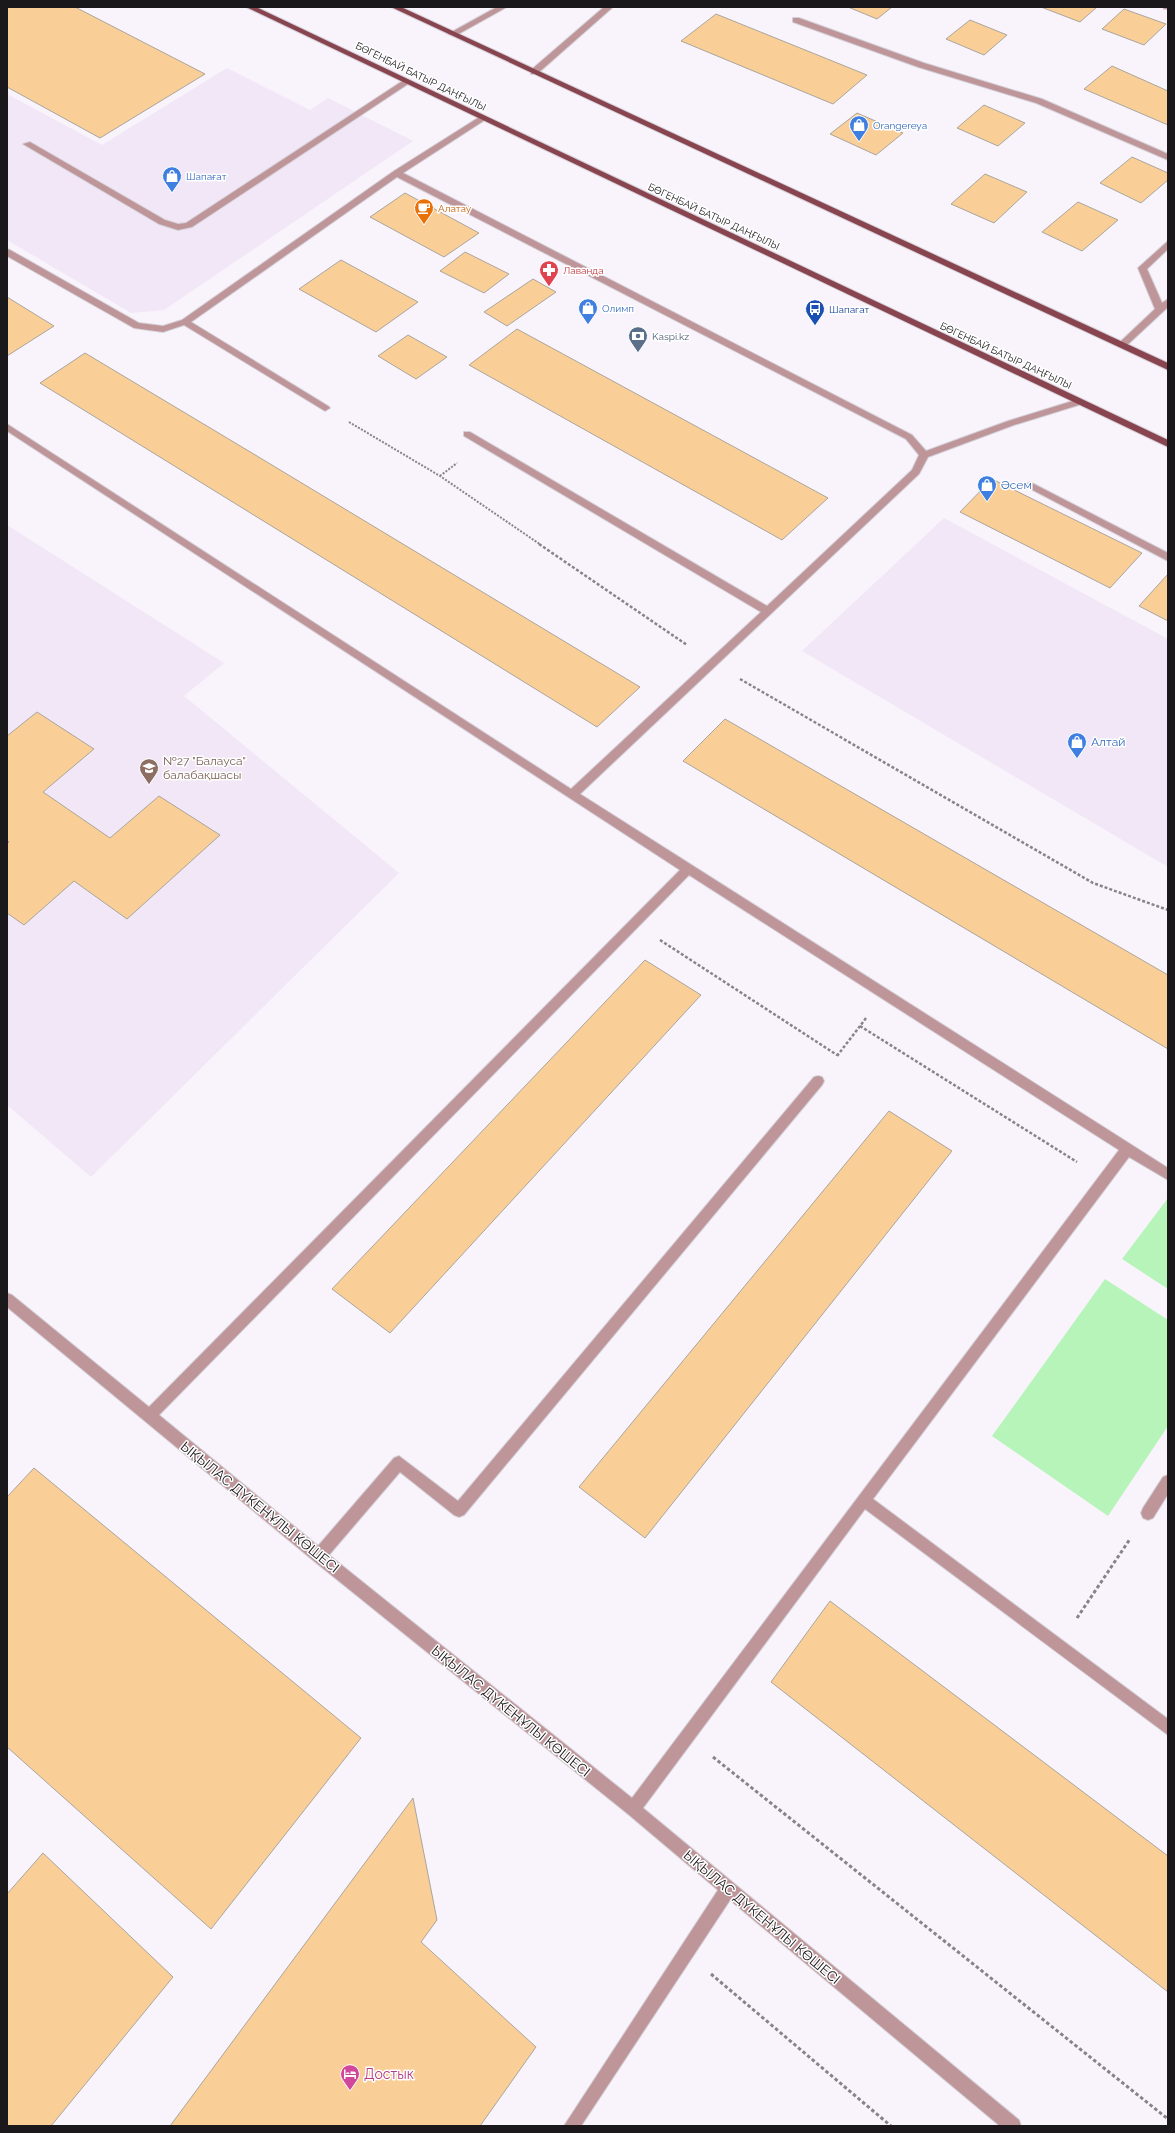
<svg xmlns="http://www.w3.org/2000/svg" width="1175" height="2133" font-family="Raleway,sans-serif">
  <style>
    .built { fill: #f1e7f6 }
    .green { fill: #b7f4ba }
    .building { fill: #f9cf97; stroke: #aaa59d }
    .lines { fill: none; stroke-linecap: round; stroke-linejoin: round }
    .minor-casing { stroke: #d5d1d8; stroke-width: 2 }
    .major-casing { stroke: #d5d1d8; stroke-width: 2 }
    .path-far2 { stroke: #878489; stroke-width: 2; stroke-dasharray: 2 1.5; stroke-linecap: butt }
    .path-far1 { stroke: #878489; stroke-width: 2.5; stroke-dasharray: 3 2; stroke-linecap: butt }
    .path { stroke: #878489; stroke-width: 3; stroke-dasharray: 3.5 2.5; stroke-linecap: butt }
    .minor { fill: #be969a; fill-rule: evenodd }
    .major { fill: #884550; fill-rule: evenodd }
    .labels { text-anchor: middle; stroke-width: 3; stroke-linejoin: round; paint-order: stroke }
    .far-street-label { font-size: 10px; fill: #1a181b; stroke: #fff }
    .far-shop-label { font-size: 10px; fill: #366cbe; stroke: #fff; text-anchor: start }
    .far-food-label { font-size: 10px; fill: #c56008; stroke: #fff; text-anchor: start }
    .far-health-label { font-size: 10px; fill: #be3a42; stroke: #fff; text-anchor: start }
    .far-transit-label { font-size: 10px; fill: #164399; stroke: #fff; text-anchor: start }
    .far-service-label { font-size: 10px; fill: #4e5e75; stroke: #fff; text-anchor: start }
    .shop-label { font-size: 12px; fill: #366cbe; stroke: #fff; text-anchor: start }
    .education-label { font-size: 12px; fill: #785e54; stroke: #fff; text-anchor: start }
    .near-street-label { font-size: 14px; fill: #1a181b; stroke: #fff }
    .near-hotel-label { font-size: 14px; fill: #b23c85; stroke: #fff; text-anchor: start }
  </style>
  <rect width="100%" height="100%" fill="#f9f4fc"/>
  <path class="built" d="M 227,68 L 310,110 L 328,98 L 413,141 L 164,310 L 131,313 L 7,240 L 7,94 L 102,145 Z
    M 944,518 L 1168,639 L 1168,867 L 802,651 Z
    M 7,525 L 224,663 L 184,696 L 399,873 L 91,1177 L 7,1105 Z"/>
  <path class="green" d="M 1168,1198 L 1168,1289 L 1122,1259 Z
    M 1105,1279 L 1168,1320 L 1168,1426 L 1108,1516 L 992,1436 Z"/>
  <path class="building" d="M 7,7 L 75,7 L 205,74 L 100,138 L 7,87 Z
    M 848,7 L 892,7 L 877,19 Z
    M 1041,7 L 1097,7 L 1080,22 Z
    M 1124,9 L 1166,24 L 1144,45 L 1102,29 Z
    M 716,14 L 867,75 L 833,104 L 681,41 Z
    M 970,20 L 1007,35 L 984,55 L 946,39 Z
    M 1112,66 L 1168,91 L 1168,125 L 1084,89 Z
    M 984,105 L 1025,123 L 998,146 L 957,128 Z
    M 857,113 L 903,133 L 876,155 L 830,134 Z
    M 1132,157 L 1168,173 L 1168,180 L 1141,203 L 1100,183 Z
    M 985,174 L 1027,192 L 994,223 L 951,204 Z
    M 405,193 L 479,233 L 444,257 L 370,217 Z
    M 1078,202 L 1118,220 L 1082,251 L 1042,232 Z
    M 465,252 L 509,274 L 484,293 L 440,271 Z
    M 341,260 L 418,302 L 376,332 L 299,289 Z
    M 533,279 L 556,292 L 507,326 L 484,312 Z
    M 7,297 L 54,326 L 7,356 Z
    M 517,329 L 828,498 L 782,540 L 469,365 Z
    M 408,335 L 447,357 L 416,379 L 378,356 Z
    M 85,353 L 252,453 L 640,687 L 597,727 L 40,383 Z
    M 992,479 L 1142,553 L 1110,588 L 960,512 Z
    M 1168,574 L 1168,621 L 1139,606 Z
    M 37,712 L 94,749 L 43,792 L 110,838 L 159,796 L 220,835 L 127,919 L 74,881 L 24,925 L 7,913 L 7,844 L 9,842 L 7,840 L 7,736 Z
    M 725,719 L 1168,975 L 1168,1049 L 683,761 Z
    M 645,960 L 701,995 L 390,1333 L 332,1289 Z
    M 889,1111 L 952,1151 L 645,1538 L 579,1487 Z
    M 34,1468 L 361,1738 L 211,1929 L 7,1747 L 7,1497 Z
    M 830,1601 L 1168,1856 L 1168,1992 L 771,1682 Z
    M 413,1798 L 437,1920 L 421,1942 L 536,2047 L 480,2126 L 170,2126 Z
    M 43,1853 L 173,1977 L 51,2126 L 7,2126 L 7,1894 Z"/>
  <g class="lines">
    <g class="minor-casing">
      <path id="minor" d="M 497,7 L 507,7 L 455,36 L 448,34 Z
        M 604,7 L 613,7 L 537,74 L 531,74 L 531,70 Z
        M 1163,7 L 1168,7 L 1168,9 L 1164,9 Z
        M 793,18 L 799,18 L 924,63 L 1042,99 L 1168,154 L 1168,160 L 1036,103 L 918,67 L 793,22 Z
        M 404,80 L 411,82 L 192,227 L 178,230 L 159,224 L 23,144 L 30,142 L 165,220 L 178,224 L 186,223 Z
        M 481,116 L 488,118 L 403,173 L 912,435 L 926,451 L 1008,421 L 1079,399 L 1084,402 L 1082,404 L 1014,425 L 928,457 L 919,474 L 580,794 L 1168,1168 L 1168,1180 L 1129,1157 L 873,1499 L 1168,1719 L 1168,1735 L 865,1509 L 643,1808 L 1019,2120 L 1021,2126 L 1000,2126 L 730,1900 L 581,2126 L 564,2126 L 718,1890 L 628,1814 L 314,1561 L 7,1307 L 7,1293 L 12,1295 L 149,1407 L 680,870 L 7,431 L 7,424 L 571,789 L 761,612 L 464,436 L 464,432 L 470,432 L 767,606 L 912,470 L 919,455 L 906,439 L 397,177 L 191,322 L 328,406 L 330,408 L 325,411 L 184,325 L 163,332 L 134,328 L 7,256 L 7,249 L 10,250 L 139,323 L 163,326 L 182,320 L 394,171 ZM 689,875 L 1119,1150 L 632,1798 L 329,1555 L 400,1472 L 454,1515 L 459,1517 L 464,1515 L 822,1085 L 824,1081 L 822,1077 L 818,1076 L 814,1077 L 458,1501 L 399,1456 L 394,1458 L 318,1546 L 159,1415 Z
        M 1168,241 L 1168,249 L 1147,269 L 1162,303 L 1168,299 L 1168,307 L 1125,347 L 1119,347 L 1119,343 L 1155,309 L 1138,268 Z
        M 1030,482 L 1168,553 L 1168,561 L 1027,487 L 1025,485 Z
        M 1168,1475 L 1168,1494 L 1153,1518 L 1148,1520 L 1143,1518 L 1141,1513 L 1143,1508 L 1163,1477 Z"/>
    </g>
    <g class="major-casing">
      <path id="major" d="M 246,7 L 256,7 L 1168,440 L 1168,447 Z
        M 391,7 L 401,7 L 1168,363 L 1168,370 Z"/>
    </g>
    <path class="path-far2" d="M 349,422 L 440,476 L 541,545
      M 440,476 L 457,463"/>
    <path class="path-far1" d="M 539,544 L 687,645
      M 740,679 L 1093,883 L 1168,910
      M 660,940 L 837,1055
      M 866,1018 L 860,1026 L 1077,1162
      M 837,1056 L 860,1026"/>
    <path class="path" d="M 1077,1618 L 1130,1539
      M 713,1757 L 1168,2119
      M 711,1974 L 891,2126"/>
    <use href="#minor" class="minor"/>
    <use href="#major" class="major"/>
  </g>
  <defs>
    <g id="shop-pin" transform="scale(1)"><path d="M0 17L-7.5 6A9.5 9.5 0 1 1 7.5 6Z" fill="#3f7fe0" stroke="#fff"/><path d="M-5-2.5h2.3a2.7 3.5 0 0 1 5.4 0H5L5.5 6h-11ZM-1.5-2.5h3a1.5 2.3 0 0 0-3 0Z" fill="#fff"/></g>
    <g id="cafe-pin" transform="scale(1)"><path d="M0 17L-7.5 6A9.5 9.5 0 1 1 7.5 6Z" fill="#e8710a" stroke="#fff"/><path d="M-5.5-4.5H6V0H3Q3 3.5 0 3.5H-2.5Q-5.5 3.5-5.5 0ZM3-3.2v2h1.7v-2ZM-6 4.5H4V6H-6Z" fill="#fff"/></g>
    <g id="pharmacy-pin" transform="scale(1)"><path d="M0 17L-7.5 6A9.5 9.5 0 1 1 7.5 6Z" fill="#e0444e" stroke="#fff"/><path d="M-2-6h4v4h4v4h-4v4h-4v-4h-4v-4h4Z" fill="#fff"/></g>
    <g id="bus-pin" transform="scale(1)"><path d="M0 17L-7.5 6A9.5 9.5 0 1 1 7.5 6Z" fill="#1a4fb4" stroke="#fff"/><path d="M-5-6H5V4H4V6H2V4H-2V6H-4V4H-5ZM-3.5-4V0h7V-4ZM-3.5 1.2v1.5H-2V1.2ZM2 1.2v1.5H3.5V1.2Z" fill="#fff"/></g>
    <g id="bank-pin" transform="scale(1)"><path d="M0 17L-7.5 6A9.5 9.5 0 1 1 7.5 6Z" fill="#5c6f8a" stroke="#fff"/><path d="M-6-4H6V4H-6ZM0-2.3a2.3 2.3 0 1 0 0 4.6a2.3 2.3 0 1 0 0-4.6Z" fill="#fff"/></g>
    <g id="school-pin" transform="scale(1)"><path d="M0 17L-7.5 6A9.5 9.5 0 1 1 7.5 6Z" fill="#8d6e63" stroke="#fff"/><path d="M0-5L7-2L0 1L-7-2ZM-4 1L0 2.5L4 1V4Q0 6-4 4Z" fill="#fff"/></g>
    <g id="hotel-pin" transform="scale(1)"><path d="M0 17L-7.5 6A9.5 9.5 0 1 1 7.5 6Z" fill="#d1479c" stroke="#fff"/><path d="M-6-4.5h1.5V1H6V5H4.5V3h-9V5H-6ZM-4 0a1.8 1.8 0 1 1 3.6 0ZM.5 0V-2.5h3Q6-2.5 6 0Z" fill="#fff"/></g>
  </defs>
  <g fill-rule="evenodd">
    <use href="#shop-pin" x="859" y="125"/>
    <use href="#shop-pin" x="172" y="176"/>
    <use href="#cafe-pin" x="424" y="208"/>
    <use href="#pharmacy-pin" x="549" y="270"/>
    <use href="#shop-pin" x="588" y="308"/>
    <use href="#bus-pin" x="815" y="309"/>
    <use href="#bank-pin" x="638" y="336"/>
    <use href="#shop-pin" x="987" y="485"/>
    <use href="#shop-pin" x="1077" y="742"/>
    <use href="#school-pin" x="149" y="768"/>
    <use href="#hotel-pin" x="350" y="2074"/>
  </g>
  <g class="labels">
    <g class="far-street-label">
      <text transform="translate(421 76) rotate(26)" y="4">БӨГЕНБАЙ БАТЫР ДАҢҒЫЛЫ</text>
      <text transform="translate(714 216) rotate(25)" y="4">БӨГЕНБАЙ БАТЫР ДАҢҒЫЛЫ</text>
      <text transform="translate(1006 355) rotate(25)" y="4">БӨГЕНБАЙ БАТЫР ДАҢҒЫЛЫ</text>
    </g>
    <g class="far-shop-label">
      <text x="873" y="129">Orangereya</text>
      <text x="186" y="180">Шапағат</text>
      <text x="602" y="312">Олимп</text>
    </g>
    <g class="far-food-label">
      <text x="438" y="212">Алатау</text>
    </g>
    <g class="far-health-label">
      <text x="563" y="274">Лаванда</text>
    </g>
    <g class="far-transit-label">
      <text x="829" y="313">Шапагат</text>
    </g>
    <g class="far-service-label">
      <text x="652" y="340">Kaspi.kz</text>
    </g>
    <g class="shop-label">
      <text x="1001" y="489">Әсем</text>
      <text x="1091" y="746">Алтай</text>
    </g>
    <g class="education-label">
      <text x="163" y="765">№27 "Балауса"<tspan x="163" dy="14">балабақшасы</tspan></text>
    </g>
    <g class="near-street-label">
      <text transform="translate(260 1507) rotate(39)" y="5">ЫҚЫЛАС ДҮКЕНҰЛЫ КӨШЕСІ</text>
      <text transform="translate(511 1711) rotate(39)" y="5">ЫҚЫЛАС ДҮКЕНҰЛЫ КӨШЕСІ</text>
      <text transform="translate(762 1917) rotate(40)" y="5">ЫҚЫЛАС ДҮКЕНҰЛЫ КӨШЕСІ</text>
    </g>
    <g class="near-hotel-label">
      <text x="364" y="2079">Достык</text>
    </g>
  </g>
  <rect width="1175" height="2133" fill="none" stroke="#1a181b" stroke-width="16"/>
</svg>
